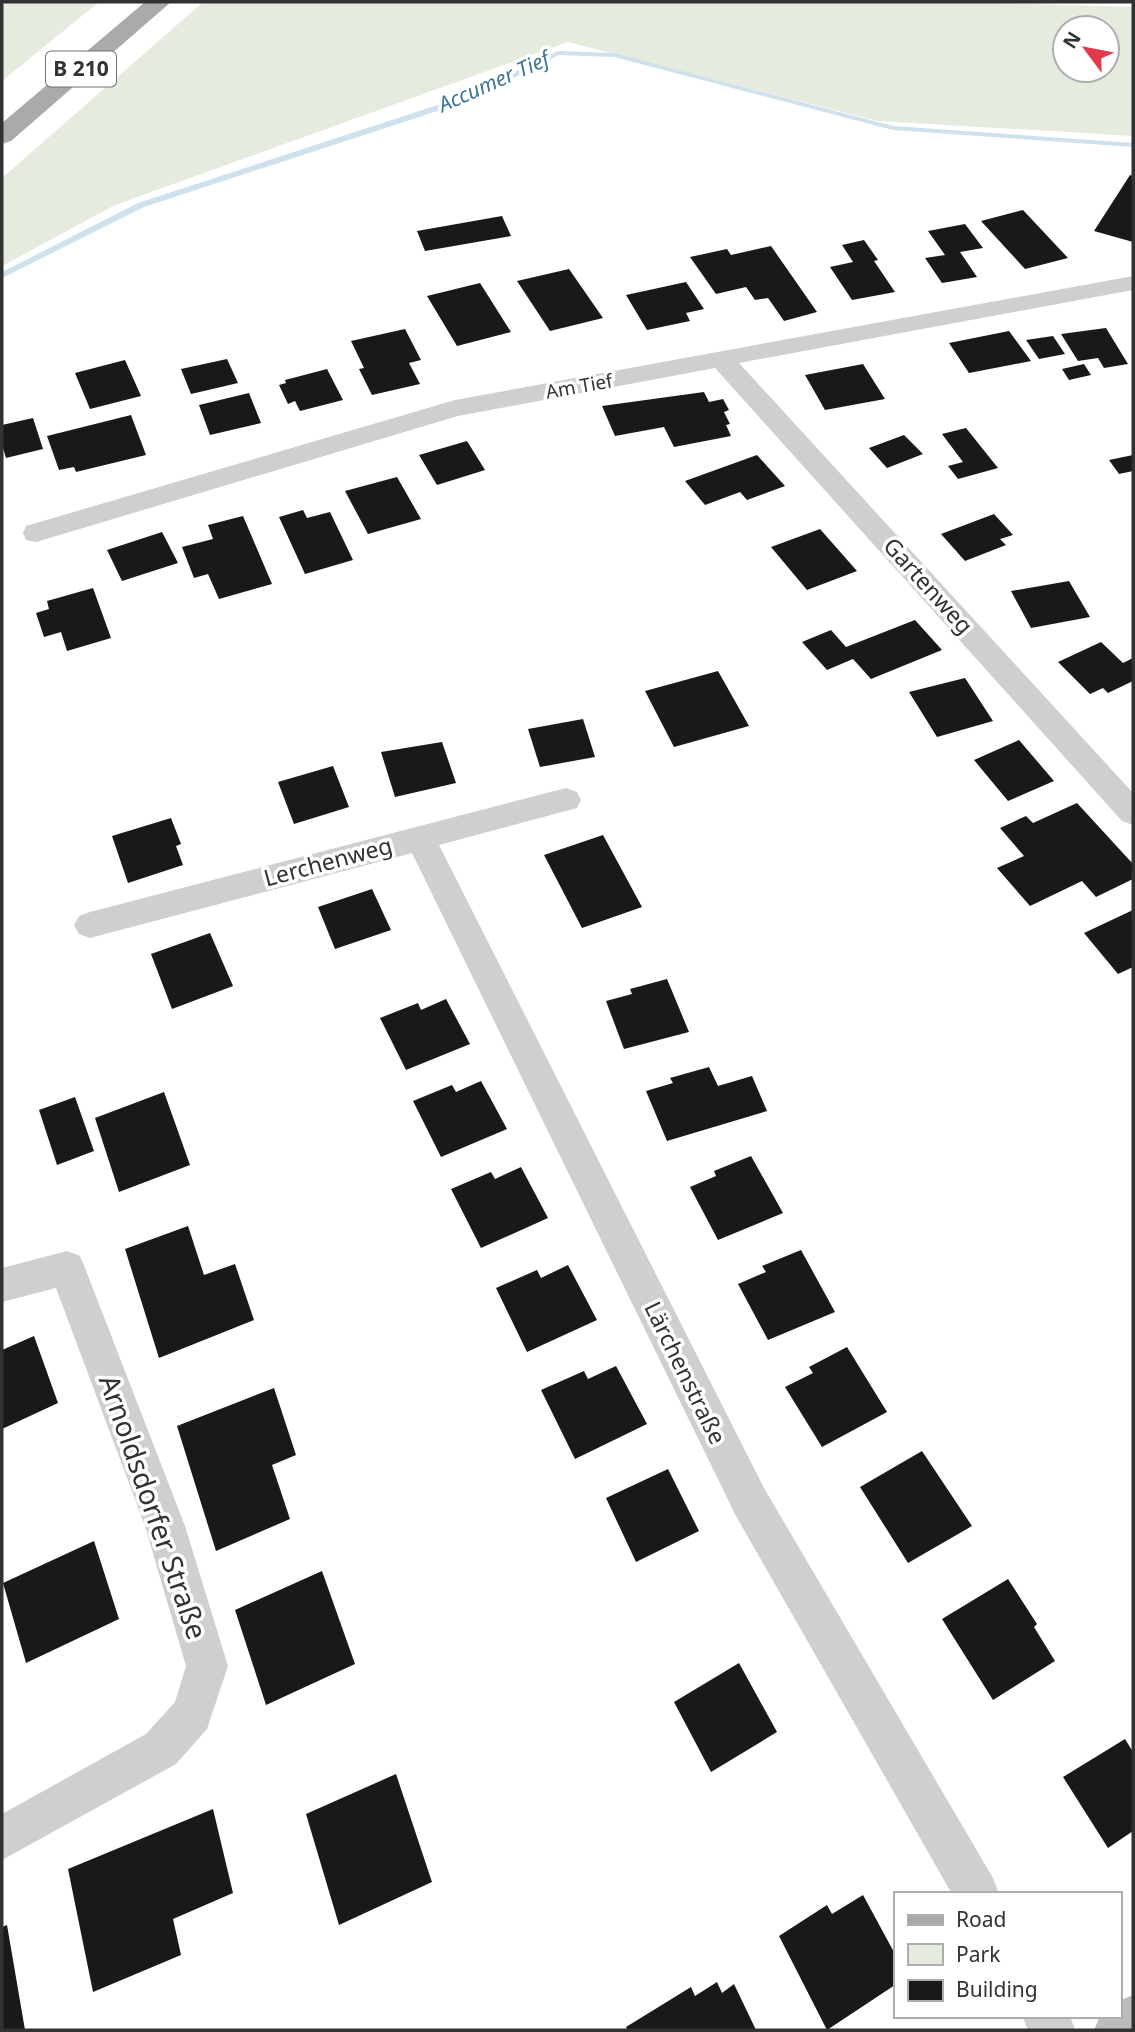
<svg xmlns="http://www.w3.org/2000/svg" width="1135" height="2032" font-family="'Noto Sans',sans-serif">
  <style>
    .green { fill: #e5ebde; fill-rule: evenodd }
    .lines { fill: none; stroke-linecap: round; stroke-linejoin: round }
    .stream { fill: #cee1ed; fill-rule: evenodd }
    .building { fill: #191919 }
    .street { fill: #cfcfcf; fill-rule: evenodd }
    .secondary { fill: #bcbcbc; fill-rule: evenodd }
    .primary { fill: #aaa; fill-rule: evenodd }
    .labels { text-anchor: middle; stroke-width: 7; stroke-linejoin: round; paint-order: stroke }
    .far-street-label { font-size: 19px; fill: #323232; stroke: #fff }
    .shield { fill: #fff; stroke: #707070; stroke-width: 2 }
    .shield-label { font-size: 21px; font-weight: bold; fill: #323232 }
    .far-water-label { font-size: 21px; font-style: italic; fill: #3f7594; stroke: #fff }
    .street-label { font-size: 23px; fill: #323232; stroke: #fff }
    .near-street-label { font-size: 28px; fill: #323232; stroke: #fff }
  </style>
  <rect width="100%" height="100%" fill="#fff"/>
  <path class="green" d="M 2,2 L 99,2 L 2,81 Z
    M 203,2 L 960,2 L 1133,7 L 1133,136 L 878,121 L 568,42 L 115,205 L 2,266 L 2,178 ZM 1065,28 L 1107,28 L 1107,70 L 1065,70 Z"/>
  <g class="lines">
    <path class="stream" d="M 558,51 L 614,53 L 893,126 L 1133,143 L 1133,147 L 893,130 L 614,57 L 559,55 L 468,101 L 144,207 L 2,278 L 2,272 L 138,203 L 462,97 Z"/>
  </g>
  <path class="building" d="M 1130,175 L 1133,176 L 1133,242 L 1094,231 Z
    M 1023,210 L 1068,258 L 1025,269 L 981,221 Z
    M 502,216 L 511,236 L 425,251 L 417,231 Z
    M 965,224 L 983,248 L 960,252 L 977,277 L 942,283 L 925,258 L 945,255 L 928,231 Z
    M 864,240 L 878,260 L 874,261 L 895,292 L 852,300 L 830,267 L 853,262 L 842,245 Z
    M 771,246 L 817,312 L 784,321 L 768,298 L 755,300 L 746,287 L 716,294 L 690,257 L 727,249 L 731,255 Z
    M 569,269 L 603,318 L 550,331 L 517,281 Z
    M 686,282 L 704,309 L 686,313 L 690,321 L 647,330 L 626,295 Z
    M 480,283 L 511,332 L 457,346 L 427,296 Z
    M 1106,328 L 1128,364 L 1104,368 L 1098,358 L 1078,361 L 1061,334 Z
    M 405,329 L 421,360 L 409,363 L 420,384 L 372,395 L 359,369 L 364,368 L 351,341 Z
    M 1009,331 L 1031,361 L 969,373 L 949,343 Z
    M 1053,336 L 1065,354 L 1039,359 L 1026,340 Z
    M 227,359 L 238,383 L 191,394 L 181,369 Z
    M 125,360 L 141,396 L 90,409 L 75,373 Z
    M 863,364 L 885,399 L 825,410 L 805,375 Z
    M 1084,364 L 1091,375 L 1069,380 L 1062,369 Z
    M 327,369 L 343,400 L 300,411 L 295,401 L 288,404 L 279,385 L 286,383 L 285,380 Z
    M 704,392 L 709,402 L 723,399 L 729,410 L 724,412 L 730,424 L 726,425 L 731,436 L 674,447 L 664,427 L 615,436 L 602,406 Z
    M 249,393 L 261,423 L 210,435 L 199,405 Z
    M 131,415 L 146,455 L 76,472 L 74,467 L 59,470 L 47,436 Z
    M 33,418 L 43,449 L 6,458 L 2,445 L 2,425 Z
    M 966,428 L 998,468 L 958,479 L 948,466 L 963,462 L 942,434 Z
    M 904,435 L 923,454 L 887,468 L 869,448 Z
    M 467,441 L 485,470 L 437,485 L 419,455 Z
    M 757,455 L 785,486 L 747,500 L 740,492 L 705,505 L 685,481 Z
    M 1133,455 L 1133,471 L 1119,474 L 1109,460 Z
    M 397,477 L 421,519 L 368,534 L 345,491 Z
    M 303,510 L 307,518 L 330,512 L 353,560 L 305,574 L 279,517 Z
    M 994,514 L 1013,535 L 1000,539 L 1006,545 L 965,561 L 941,534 Z
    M 243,516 L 272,584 L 219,599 L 208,574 L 194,578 L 182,547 L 213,539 L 208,525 Z
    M 820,529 L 857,571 L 807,590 L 771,547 Z
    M 162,532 L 178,563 L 122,581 L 107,550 Z
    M 1069,581 L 1090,617 L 1031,628 L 1011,591 Z
    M 93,588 L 111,638 L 67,651 L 61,632 L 44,637 L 36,613 L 49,609 L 47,601 Z
    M 915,620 L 942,650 L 871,679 L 853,659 L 827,670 L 802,642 L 831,630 L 846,647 Z
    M 1101,642 L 1123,663 L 1133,658 L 1133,681 L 1108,693 L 1103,688 L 1090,694 L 1058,662 Z
    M 718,671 L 749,726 L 674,747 L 645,691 Z
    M 965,678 L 993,721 L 937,737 L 909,692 Z
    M 583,719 L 595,757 L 540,767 L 528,729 Z
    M 1019,740 L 1054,781 L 1008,801 L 974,760 Z
    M 442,742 L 456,783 L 395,797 L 381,752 Z
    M 333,766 L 349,807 L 294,824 L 278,782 Z
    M 1077,803 L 1133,864 L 1133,879 L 1096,897 L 1082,881 L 1030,906 L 997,868 L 1024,856 L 1000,828 L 1026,816 L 1033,823 Z
    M 171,818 L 181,844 L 176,846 L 183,865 L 128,883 L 112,836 Z
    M 603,835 L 642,907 L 582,928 L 544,855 Z
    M 372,889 L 391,930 L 335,949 L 318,907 Z
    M 1133,910 L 1133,967 L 1118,974 L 1084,933 Z
    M 210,933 L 233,986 L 172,1009 L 151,954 Z
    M 667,979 L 689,1032 L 624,1049 L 606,1001 L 632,994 L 630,989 Z
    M 446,999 L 470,1044 L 406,1070 L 380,1018 L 418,1003 L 421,1010 Z
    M 709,1067 L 718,1086 L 752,1076 L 767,1111 L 667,1141 L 646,1091 L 673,1083 L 670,1078 Z
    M 481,1081 L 507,1129 L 441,1157 L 413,1101 L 452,1085 L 456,1092 Z
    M 164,1092 L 190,1165 L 119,1192 L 95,1118 Z
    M 75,1097 L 94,1151 L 57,1165 L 39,1110 Z
    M 751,1156 L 783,1213 L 718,1240 L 690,1187 L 716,1176 L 714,1171 Z
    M 521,1167 L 548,1218 L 481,1248 L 451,1189 L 491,1172 L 495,1179 Z
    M 188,1226 L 204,1275 L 235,1264 L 254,1320 L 159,1358 L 125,1249 Z
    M 801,1250 L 835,1312 L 768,1340 L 738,1284 L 766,1272 L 762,1266 Z
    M 568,1265 L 597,1320 L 527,1352 L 496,1288 L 537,1270 L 541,1278 Z
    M 34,1336 L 58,1403 L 2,1429 L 2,1350 Z
    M 847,1347 L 887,1412 L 822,1447 L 785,1387 L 813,1373 L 809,1367 Z
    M 616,1366 L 647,1424 L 575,1459 L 541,1390 L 584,1371 L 588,1379 Z
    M 274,1388 L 296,1455 L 272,1465 L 290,1519 L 216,1551 L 177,1426 Z
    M 922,1451 L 972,1526 L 908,1563 L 860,1487 Z
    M 668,1469 L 699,1531 L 636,1562 L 606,1498 Z
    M 94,1541 L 119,1619 L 26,1663 L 3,1583 Z
    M 322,1571 L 355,1664 L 266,1705 L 235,1610 Z
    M 1008,1579 L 1037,1624 L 1034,1627 L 1055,1661 L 993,1700 L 942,1619 Z
    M 739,1663 L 777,1732 L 711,1772 L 674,1702 Z
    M 1125,1739 L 1133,1752 L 1133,1831 L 1108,1848 L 1063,1777 Z
    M 396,1774 L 432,1882 L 339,1925 L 306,1814 Z
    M 213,1809 L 233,1893 L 173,1919 L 181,1955 L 93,1992 L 68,1869 Z
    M 863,1895 L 895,1954 L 895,1985 L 827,2030 L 779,1936 L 827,1905 L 832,1914 Z
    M 7,1925 L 25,2030 L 2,2030 L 2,1927 Z
    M 717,1982 L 722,1993 L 734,1984 L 756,2030 L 628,2030 L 626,2027 L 691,1987 L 695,1996 Z"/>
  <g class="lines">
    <path class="street" d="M 1133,276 L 1133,290 L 739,363 L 1133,793 L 1133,825 L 1122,821 L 715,368 L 458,416 L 36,542 L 26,540 L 23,533 L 26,526 L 455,400 Z
      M 566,788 L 577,792 L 581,800 L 577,808 L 439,845 L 764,1488 L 993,1878 L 999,1894 L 952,1894 L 736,1516 L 412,853 L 90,938 L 79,934 L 74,925 L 79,916 L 90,912 Z
      M 67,1251 L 80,1256 L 85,1268 L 185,1526 L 228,1666 L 207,1729 L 176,1764 L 2,1860 L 2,1814 L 146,1734 L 175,1702 L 186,1666 L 145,1526 L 56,1288 L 2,1302 L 2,1268 Z
      M 1022,2016 L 1070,2016 L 1075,2030 L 1028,2030 Z"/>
    <path class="secondary" d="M 1133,1995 L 1133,2030 L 1094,2030 L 1100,2016 L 1119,2016 L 1119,2001 Z"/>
    <path class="primary" d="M 145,2 L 171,2 L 11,141 L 2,144 L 2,123 Z"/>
  </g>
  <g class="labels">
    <g class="far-street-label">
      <text transform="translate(579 386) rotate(-10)" y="7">Am Tief</text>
    </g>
    <rect class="shield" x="46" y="51.5" width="70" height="35" rx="5"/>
    <g class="shield-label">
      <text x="81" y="76">B 210</text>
    </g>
    <g class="far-water-label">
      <text transform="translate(494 82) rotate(-24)" y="7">Accumer Tief</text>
    </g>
    <g class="street-label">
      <text transform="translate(928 586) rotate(48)" y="8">Gartenweg</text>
      <text transform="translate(328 862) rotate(-15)" y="8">Lerchenweg</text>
      <text transform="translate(685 1373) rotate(64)" y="8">Lärchenstraße</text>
    </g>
    <g class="near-street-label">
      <text transform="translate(153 1507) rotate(71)" y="10">Arnoldsdorfer Straße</text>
    </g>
  </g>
  <rect width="1135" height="2032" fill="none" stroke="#323232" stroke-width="7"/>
  <rect x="894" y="1892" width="228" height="126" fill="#ffffff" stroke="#adadad" stroke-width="2"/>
  <rect x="908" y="1915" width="35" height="10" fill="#aaaaaa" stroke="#adadad" stroke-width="2"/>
  <text x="956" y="1927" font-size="21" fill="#323232">Road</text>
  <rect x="908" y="1944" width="35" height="21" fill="#e5ebde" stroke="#adadad" stroke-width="2"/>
  <text x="956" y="1962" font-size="21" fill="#323232">Park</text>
  <rect x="908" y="1980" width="35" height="21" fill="#191919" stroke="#adadad" stroke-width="2"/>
  <text x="956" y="1997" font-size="21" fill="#323232">Building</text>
  <g transform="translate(1086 49) rotate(302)"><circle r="33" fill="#ffffff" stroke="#adadad" stroke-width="2"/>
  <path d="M0-5L12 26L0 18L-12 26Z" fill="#e3394a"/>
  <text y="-10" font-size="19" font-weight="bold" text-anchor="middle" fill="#323232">N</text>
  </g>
</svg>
